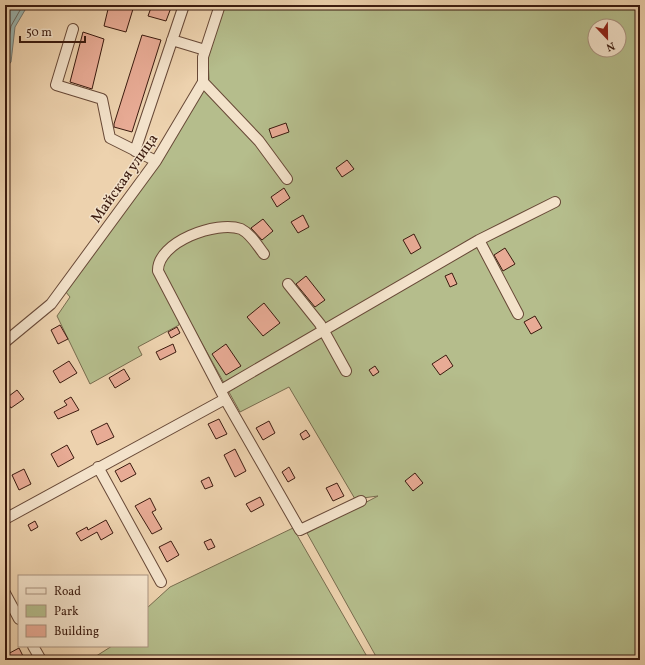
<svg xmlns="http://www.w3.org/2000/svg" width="645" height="665" font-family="Vollkorn,serif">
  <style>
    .green { fill: #b5bd8c; stroke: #786c4e; fill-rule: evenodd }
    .water { fill: #9bb6b2; stroke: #757871 }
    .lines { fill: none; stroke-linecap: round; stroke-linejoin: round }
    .shore { stroke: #6b6860; stroke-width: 1 }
    .building { fill: #e8ab95; stroke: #3b1b0f }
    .minor-casing { stroke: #684937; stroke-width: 12 }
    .minor { stroke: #f3e2ca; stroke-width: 10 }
    .labels { text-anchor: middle; stroke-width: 3; stroke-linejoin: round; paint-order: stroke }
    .street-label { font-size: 15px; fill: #3b1b0f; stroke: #f3e2ca }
  </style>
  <rect width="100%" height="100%" fill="#edd2ae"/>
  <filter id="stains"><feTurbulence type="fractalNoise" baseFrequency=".005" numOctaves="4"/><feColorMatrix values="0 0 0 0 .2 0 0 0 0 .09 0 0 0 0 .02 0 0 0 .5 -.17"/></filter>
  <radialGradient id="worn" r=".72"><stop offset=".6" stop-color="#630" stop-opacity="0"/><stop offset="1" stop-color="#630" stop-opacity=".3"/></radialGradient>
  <path class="green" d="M 224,5 L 640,5 L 640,660 L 378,660 L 307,533 L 378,496 L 355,499 L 289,387 L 240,412 L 156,260 L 179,319 L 179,325 L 138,347 L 142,355 L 90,384 L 57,316 L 70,297 L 65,291 L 159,163 L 209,79 L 208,58 ZM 595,26 L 619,26 L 619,50 L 595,50 Z
    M 293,528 L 369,660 L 90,660 L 112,646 L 147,646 L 147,608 L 170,587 Z"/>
  <path class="water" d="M 5,5 L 28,5 L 15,27 L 11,62 L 5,69 Z"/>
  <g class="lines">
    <path class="shore" d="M 5,62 L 11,26 L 23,5"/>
  </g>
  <path class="building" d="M 109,5 L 119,5 L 133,9 L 126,32 L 104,26 Z
    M 152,5 L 172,5 L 166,21 L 148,16 Z
    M 83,32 L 104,39 L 92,89 L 70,82 Z
    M 142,35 L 161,40 L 132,132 L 114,127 L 114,124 Z
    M 286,123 L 289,132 L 272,138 L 269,129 Z
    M 347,160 L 354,169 L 342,177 L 336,168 Z
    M 284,188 L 290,198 L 277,207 L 271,197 Z
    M 303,215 L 309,227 L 298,233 L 291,222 Z
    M 263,219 L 273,231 L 262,240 L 251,228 Z
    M 414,234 L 421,248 L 411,254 L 403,240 Z
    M 505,248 L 515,264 L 503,271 L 494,255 Z
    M 452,273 L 457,284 L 450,287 L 445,276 Z
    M 306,276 L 325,300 L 315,307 L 296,284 Z
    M 264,303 L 280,323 L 263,336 L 247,317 Z
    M 535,316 L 542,328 L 531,334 L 524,322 Z
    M 60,325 L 68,339 L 58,344 L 51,330 Z
    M 177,327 L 180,333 L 171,338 L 168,332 Z
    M 173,344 L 176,352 L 160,360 L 156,352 Z
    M 226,344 L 241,366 L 226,375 L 212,354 Z
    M 446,355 L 453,366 L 440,375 L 432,364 Z
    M 69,361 L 77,373 L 60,383 L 53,371 Z
    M 375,366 L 379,372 L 373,376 L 369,370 Z
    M 124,369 L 130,379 L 115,388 L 109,378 Z
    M 17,390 L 24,399 L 11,408 L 5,399 Z
    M 71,397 L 79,410 L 58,419 L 54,412 L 67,405 L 64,401 Z
    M 219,419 L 227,434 L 216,439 L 208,424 Z
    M 269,421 L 275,433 L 263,440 L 256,428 Z
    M 107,423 L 114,437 L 97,445 L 91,431 Z
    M 306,430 L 310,436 L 303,440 L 300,434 Z
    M 67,445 L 74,458 L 58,467 L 51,454 Z
    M 235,449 L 246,471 L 235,477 L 224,455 Z
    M 130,463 L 136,474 L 121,482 L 115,471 Z
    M 289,467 L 295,478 L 288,482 L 282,472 Z
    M 24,469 L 31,484 L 19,490 L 12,475 Z
    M 415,473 L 423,483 L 413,491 L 405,481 Z
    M 209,477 L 213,486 L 205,489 L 201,481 Z
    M 337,483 L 344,496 L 333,501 L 326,488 Z
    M 260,497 L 264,505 L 251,512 L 246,504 Z
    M 150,498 L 156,510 L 152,512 L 162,529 L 152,534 L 135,506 Z
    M 106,520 L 113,533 L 101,540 L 97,532 L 81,541 L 76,533 L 87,527 L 88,530 Z
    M 35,521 L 38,527 L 31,531 L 28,525 Z
    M 211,539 L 215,547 L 208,550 L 204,542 Z
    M 171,541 L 179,555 L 167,562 L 159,547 Z
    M 19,648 L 23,656 L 16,660 L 9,660 L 6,655 Z"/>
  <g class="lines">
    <g class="minor-casing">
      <path id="minor" d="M 73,29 L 56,85 L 102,99 L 110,138 L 156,161
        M 172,40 L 205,50
        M 203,82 L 259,141 L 287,179
        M 135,151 L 184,5
        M 479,240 L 518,314
        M 264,254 C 257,245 251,234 241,229 C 217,220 157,242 158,271 L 225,399 L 300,530 L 361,501
        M 288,284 L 320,324 L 346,371
        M 5,342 L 51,304 L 156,161 L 203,82 L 203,57 L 220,5
        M 221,390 L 479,240 L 555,202
        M 98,467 L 161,582
        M 5,519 L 225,399
        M 5,593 L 19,619
        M 33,646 L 41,660"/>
    </g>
    <use href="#minor" class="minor"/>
  </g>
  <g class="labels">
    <g class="street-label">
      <text transform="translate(124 178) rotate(-55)" y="5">Майская улица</text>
    </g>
  </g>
  <rect width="645" height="665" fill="none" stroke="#edd2ae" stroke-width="20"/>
  <rect x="6" y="6" width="633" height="653" fill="none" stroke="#3b1b0f" stroke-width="2"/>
  <rect x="10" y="10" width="625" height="645" fill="none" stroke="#3b1b0f"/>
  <rect x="18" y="575" width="130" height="72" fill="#f3e2ca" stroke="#a9927f"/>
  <rect x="26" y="588" width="20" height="6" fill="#f3e2ca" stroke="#a9927f"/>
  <text x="54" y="595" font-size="12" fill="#3b1b0f">Road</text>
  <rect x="26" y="605" width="20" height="12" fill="#b5bd8c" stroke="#a9927f"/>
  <text x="54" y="615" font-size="12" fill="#3b1b0f">Park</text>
  <rect x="26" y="625" width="20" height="12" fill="#e8ab95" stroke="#a9927f"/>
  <text x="54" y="635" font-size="12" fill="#3b1b0f">Building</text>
  <g transform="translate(607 38) rotate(158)"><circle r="19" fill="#f3e2ca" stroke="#a9927f"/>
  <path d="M0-3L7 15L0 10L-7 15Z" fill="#8f2418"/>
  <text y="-6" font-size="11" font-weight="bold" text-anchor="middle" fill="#3b1b0f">N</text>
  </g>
  <path d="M20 36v6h65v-6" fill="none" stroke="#3b1b0f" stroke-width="2"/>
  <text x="26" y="36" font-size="12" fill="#3b1b0f" stroke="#f3e2ca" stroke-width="3" paint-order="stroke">50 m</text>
  <rect width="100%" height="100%" filter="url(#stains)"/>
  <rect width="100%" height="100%" fill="url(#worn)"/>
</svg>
